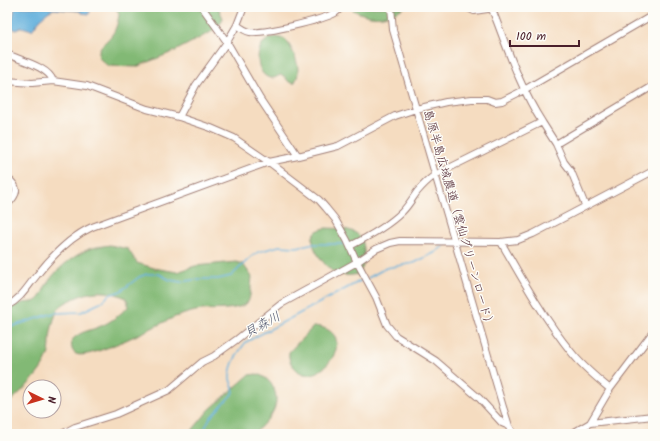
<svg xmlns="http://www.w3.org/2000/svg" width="660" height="441" font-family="Kalam,'Klee One',sans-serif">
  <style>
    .forest { fill: #82b975; stroke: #666c50 }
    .water { fill: #61afdb; stroke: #566783 }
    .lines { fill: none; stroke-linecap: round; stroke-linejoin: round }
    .stream { stroke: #61afdb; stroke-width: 1.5 }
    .minor-casing { stroke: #a07e76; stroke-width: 8 }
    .minor { stroke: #fff; stroke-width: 6 }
    .labels { text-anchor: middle; stroke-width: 3; stroke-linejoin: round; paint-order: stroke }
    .street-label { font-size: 12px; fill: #4a1f2b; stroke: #fdfcf7 }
    .water-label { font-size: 13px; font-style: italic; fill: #535971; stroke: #fdfcf7 }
  </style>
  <rect width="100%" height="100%" fill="#fdfcf7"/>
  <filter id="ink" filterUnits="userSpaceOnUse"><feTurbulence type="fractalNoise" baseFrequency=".025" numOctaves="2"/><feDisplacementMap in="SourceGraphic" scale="8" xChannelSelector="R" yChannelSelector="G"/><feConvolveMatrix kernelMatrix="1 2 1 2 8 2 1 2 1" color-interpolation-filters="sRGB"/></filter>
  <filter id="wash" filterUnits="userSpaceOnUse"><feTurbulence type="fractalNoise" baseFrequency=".012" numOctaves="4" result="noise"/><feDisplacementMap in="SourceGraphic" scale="16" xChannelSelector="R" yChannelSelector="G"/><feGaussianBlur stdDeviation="0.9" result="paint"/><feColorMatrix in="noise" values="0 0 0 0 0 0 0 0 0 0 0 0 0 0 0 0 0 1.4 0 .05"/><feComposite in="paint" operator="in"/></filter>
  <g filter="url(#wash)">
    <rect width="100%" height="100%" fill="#f5dcc0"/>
    <path class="forest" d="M 115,7 L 218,7 L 223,18 L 221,23 L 211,32 L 175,51 L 136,67 L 108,66 L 99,58 C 97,46 104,45 111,36 C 116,30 118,22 119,14 Z
      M 352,7 L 405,7 C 386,18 373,20 353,10 Z
      M 276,37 L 285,39 C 293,49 304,71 294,83 L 289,82 L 284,76 L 280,75 C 267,84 258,71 258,58 C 258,54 260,49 261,45 L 268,39 Z
      M 326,228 C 348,229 366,228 364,257 C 364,263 363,269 358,274 C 350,276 342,276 334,272 C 325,267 306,243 315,233 C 317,230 322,229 326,228 Z
      M 110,245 L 128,249 L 137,263 L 154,268 L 177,272 L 195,266 L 236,262 L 243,264 L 252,277 C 251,283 251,300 247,303 C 238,311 213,309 202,310 C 193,311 184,314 175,317 C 159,324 89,361 76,354 C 71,351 71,345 72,340 C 80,331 90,331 101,326 C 111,322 119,315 128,307 L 128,302 L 126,298 C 107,289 90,290 71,300 C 64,303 58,307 56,314 C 53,321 51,330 50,338 C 50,343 50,351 48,356 C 40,376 22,390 7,405 L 7,312 C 11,308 16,304 23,303 C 27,302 33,303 37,300 C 43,295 44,287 48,282 C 58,268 73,256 89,249 C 95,247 103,246 110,245 Z
      M 314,326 C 365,331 317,393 296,369 C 291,364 288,360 289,352 Z
      M 257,374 C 274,379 282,399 271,415 C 266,422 259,428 254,434 L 189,434 L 209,410 L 249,375 Z"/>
    <path class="water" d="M 15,7 L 90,7 L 90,12 L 89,14 L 82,13 L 80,11 L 54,9 C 46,11 37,23 32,30 L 22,27 L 16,30 L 11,27 Z"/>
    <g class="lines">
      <path class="stream" d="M 368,278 L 386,268 L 414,263 L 436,252 L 446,244
        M 7,328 L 54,313 L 81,312 L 102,302 L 109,295 L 121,291 L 139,277 L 147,274 L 159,274 L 170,280 L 181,282 L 198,279 L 218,279 L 231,276 L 251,257 L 258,252 L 279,246 L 297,247 L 310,244 L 346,244
        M 198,434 L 205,428 L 210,418 L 234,392 C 233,387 231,383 230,379 C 229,366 238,352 246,342 L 362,280"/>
    </g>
  </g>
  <g filter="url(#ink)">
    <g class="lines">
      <g class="minor-casing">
        <path id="minor" d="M 202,7 L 227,42 L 260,99 L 298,156
          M 391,7 L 393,30 L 503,407 L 509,426 L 514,434
          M 466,7 L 474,11 L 501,7
          M 492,9 C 507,47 520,88 542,122
          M 237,25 C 241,28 245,31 250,32 C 264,34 322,20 335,13 C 338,11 340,9 342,7
          M 7,54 C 20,60 49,67 53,81
          M 7,81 L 32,83 L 53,81 L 87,86 L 147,109 L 179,117 L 211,128 L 234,138 L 269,162 L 319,200 L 326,208 L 335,219 L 347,240 L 357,262 L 376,297 L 387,325 L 396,336 L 436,361 L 479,398 L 502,423 L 509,426
          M 179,117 L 196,85 L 227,42 L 237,25 L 244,7
          M 556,144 L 564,162 L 571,171 L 585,205
          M 7,178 C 21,188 17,195 7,205
          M 501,242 C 522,279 545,320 572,353 C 583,367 597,378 610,389
          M 350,246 C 368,237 388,226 402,212 C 408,206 412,199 417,192 C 422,186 428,180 435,175 L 542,122 L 556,144 L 653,86
          M 7,306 C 21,299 27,287 37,275 C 52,256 70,237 92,227 L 269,162 L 298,156 L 338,146 L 395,116 L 416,109 L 446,102 L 472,99 L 487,99 L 495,102 L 502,101 L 524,90 L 653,15
          M 590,423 L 610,389 L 653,332
          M 62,434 L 75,427 L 116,414 L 169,390 L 202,362 L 214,356 L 236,340 L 281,304 L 357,262 L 376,249 L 390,243 L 400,241 L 501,242 L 518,240 L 533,234 L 653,171
          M 571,434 L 590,423 L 653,416"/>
      </g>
      <use href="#minor" class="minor"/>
    </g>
  </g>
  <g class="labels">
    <g class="street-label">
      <text transform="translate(459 219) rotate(74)" y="4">島原半島広域農道（雲仙グリーンロード）</text>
    </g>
    <g class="water-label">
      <text transform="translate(262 324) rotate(-29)" y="5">貝森川</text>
    </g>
  </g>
  <rect width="660" height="441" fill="none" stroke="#fdfcf7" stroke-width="24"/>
  <g transform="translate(42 399) rotate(95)"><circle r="19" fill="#fdfcf7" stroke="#b5a4a5"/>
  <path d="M0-3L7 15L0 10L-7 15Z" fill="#c8321e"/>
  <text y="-6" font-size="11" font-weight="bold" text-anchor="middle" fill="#4a1f2b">N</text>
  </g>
  <path d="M510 40v6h69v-6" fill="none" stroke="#4a1f2b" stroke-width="2"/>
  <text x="516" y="40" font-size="12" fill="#4a1f2b" stroke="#fdfcf7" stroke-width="3" paint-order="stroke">100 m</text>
</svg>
